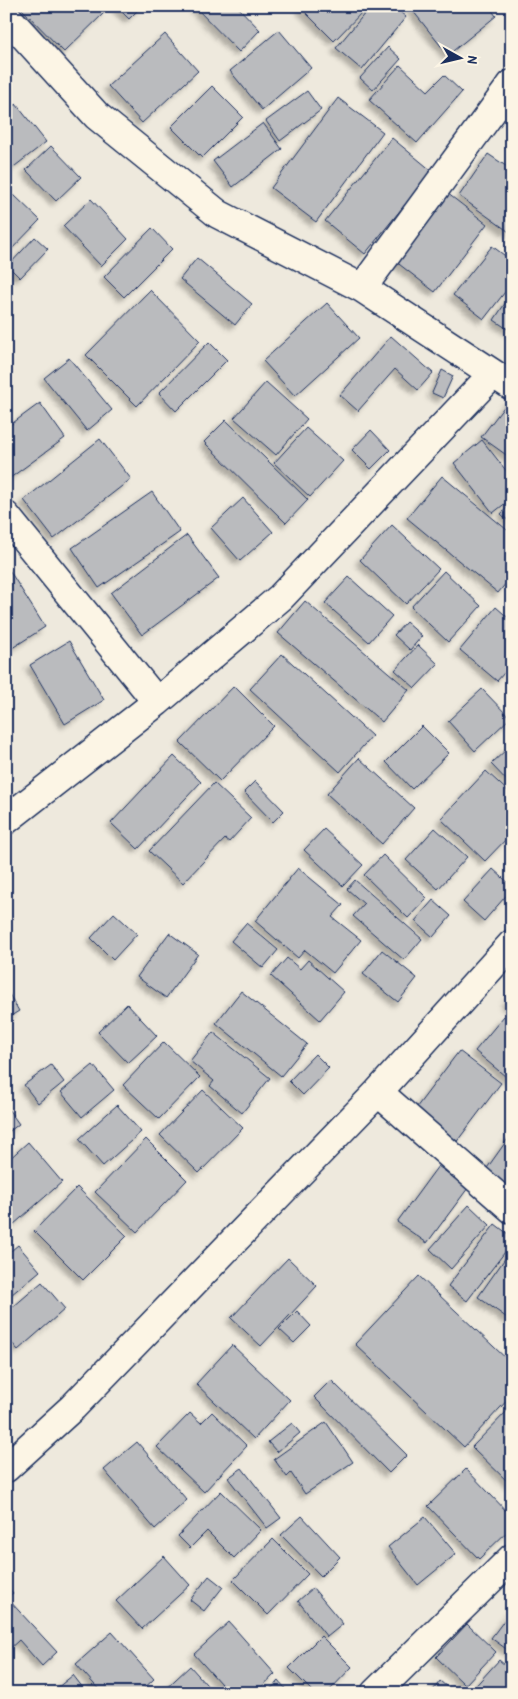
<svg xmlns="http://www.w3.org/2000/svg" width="518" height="1699" font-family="'Patrick Hand',sans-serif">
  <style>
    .building { fill: #babbbe; stroke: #1b2f5e; filter: url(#shadow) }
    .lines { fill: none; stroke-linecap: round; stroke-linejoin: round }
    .minor-casing { stroke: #1b2f5e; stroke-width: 31 }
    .minor { stroke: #fcf5e5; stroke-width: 28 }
  </style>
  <defs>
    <filter id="shadow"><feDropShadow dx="-4.5" dy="4.5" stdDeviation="2.5" flood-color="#0004"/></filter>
  </defs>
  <rect width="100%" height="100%" fill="#eee9dd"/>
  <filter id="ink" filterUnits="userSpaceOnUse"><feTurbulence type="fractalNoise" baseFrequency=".02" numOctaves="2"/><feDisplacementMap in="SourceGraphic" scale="10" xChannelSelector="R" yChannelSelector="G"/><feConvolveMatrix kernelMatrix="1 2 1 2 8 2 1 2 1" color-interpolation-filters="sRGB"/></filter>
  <g filter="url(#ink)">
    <path class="building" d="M 19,6 L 100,6 L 105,12 L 64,52 Z
      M 116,6 L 142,6 L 129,19 Z
      M 194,6 L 237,6 L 260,30 L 239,52 Z
      M 299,6 L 368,6 L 334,41 Z
      M 371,6 L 393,6 L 406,17 L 362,70 L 336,48 Z
      M 409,6 L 489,6 L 496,16 L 448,55 Z
      M 279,30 L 311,68 L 262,110 L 230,71 Z
      M 165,34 L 198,71 L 142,123 L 108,86 Z
      M 388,47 L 401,59 L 373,90 L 360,78 Z
      M 400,65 L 428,91 L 444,75 L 462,92 L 417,143 L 369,100 Z
      M 212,86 L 243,117 L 202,158 L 171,127 Z
      M 307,91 L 321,110 L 280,141 L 266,121 Z
      M 338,98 L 383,132 L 316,222 L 271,188 Z
      M 16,104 L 46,142 L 6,173 L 6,112 Z
      M 263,123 L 282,149 L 233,187 L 213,161 Z
      M 392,138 L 432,171 L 365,254 L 325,221 Z
      M 51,146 L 81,177 L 56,201 L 26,170 Z
      M 488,154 L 512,170 L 512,234 L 459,196 Z
      M 447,193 L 487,224 L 435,292 L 395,261 Z
      M 14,195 L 40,220 L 6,255 L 6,203 Z
      M 91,199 L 128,239 L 101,266 L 63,226 Z
      M 152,228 L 172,249 L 124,297 L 104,277 Z
      M 35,237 L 48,249 L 20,278 L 8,266 Z
      M 492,246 L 512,261 L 512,283 L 484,319 L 453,295 Z
      M 197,258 L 252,304 L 235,325 L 180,279 Z
      M 150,290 L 200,341 L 137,406 L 86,355 Z
      M 512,293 L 512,332 L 494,320 Z
      M 327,303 L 359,338 L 295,396 L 263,361 Z
      M 391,336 L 433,373 L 418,390 L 395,369 L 358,411 L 340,395 Z
      M 209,342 L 227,360 L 176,411 L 159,393 Z
      M 69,358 L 112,410 L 87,431 L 44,378 Z
      M 442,370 L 453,376 L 443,398 L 432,393 Z
      M 266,382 L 307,419 L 276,455 L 234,418 Z
      M 510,399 L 512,401 L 512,459 L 481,437 Z
      M 40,403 L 65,438 L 6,481 L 6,428 Z
      M 226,420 L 308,500 L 286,523 L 204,442 Z
      M 306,428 L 343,461 L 310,497 L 274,463 Z
      M 371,430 L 390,450 L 371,469 L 352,450 Z
      M 100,439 L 131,479 L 54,539 L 24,500 Z
      M 482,440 L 512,478 L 512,498 L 493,513 L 454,463 Z
      M 442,476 L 512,534 L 512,576 L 498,593 L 407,518 Z
      M 152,492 L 180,532 L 99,588 L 72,548 Z
      M 243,498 L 273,532 L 240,561 L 211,528 Z
      M 512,502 L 512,524 L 501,514 Z
      M 392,525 L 439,569 L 406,604 L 360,560 Z
      M 187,535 L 219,578 L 142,635 L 111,593 Z
      M 6,565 L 45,627 L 6,652 Z
      M 444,571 L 481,606 L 448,642 L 411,607 Z
      M 349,577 L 392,616 L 369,642 L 325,603 Z
      M 305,601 L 409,690 L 382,722 L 278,633 Z
      M 496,607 L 512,621 L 512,664 L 497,681 L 460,650 Z
      M 406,622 L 422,636 L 410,650 L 394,635 Z
      M 69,641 L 104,700 L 65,724 L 30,665 Z
      M 418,645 L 438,664 L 415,688 L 395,670 Z
      M 282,654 L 372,736 L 340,772 L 250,689 Z
      M 234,686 L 274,726 L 220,781 L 180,742 Z
      M 482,689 L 510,718 L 475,751 L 448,721 Z
      M 422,726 L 449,753 L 412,789 L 386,762 Z
      M 509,747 L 512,750 L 512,786 L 491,764 Z
      M 174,756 L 201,782 L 138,849 L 111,823 Z
      M 359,758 L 414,808 L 382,844 L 327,794 Z
      M 486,771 L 512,795 L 512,833 L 485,861 L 441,819 Z
      M 255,781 L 284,811 L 273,822 L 244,792 Z
      M 214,783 L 251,818 L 229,842 L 225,839 L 183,883 L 149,851 Z
      M 435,828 L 467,857 L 438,889 L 406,860 Z
      M 324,829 L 363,865 L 343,886 L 304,850 Z
      M 383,855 L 427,898 L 408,918 L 364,875 Z
      M 298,868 L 343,905 L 332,917 L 361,940 L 333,973 L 305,950 L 298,958 L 255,921 Z
      M 493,869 L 512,886 L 512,889 L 484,921 L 463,902 Z
      M 355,880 L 422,939 L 404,960 L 353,916 L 364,904 L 347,889 Z
      M 433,900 L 451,916 L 433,937 L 415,921 Z
      M 114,913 L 137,934 L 113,960 L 91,938 Z
      M 246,923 L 278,950 L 263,968 L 231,941 Z
      M 169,933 L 198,954 L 166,998 L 137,977 Z
      M 382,950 L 417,978 L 398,1002 L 363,974 Z
      M 287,958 L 300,969 L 308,960 L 344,992 L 320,1020 L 271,976 Z
      M 6,989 L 19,1011 L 6,1019 Z
      M 241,991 L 307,1044 L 281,1076 L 216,1023 Z
      M 512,994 L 512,1008 L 505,1003 Z
      M 127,1004 L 157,1036 L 128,1063 L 98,1032 Z
      M 504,1016 L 512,1023 L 511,1081 L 475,1051 Z
      M 213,1032 L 270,1078 L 242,1113 L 210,1086 L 214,1081 L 190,1061 Z
      M 164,1042 L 200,1077 L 159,1119 L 123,1085 Z
      M 459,1051 L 501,1083 L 455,1144 L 413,1112 Z
      M 315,1054 L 329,1068 L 303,1095 L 289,1081 Z
      M 51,1065 L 64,1082 L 38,1103 L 24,1085 Z
      M 93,1065 L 114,1090 L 82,1117 L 61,1092 Z
      M 203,1090 L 243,1128 L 199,1173 L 160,1135 Z
      M 117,1105 L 141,1132 L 103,1166 L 79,1139 Z
      M 6,1106 L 19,1124 L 6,1134 Z
      M 512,1133 L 512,1190 L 485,1171 Z
      M 146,1139 L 187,1180 L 137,1232 L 95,1192 Z
      M 28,1142 L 62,1182 L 13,1225 L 6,1218 L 6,1162 Z
      M 438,1166 L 468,1188 L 427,1243 L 397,1222 Z
      M 77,1187 L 127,1236 L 83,1280 L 34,1231 Z
      M 469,1205 L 490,1225 L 451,1269 L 430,1249 Z
      M 495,1224 L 512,1237 L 512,1243 L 467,1301 L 448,1286 Z
      M 18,1245 L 40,1271 L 6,1299 L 6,1255 Z
      M 511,1250 L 512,1317 L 510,1320 L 478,1297 Z
      M 288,1258 L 317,1286 L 261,1346 L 231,1318 Z
      M 419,1276 L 512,1364 L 512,1395 L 464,1447 L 355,1344 Z
      M 42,1282 L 65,1309 L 18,1350 L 6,1336 L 6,1313 Z
      M 297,1311 L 311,1326 L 294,1343 L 279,1329 Z
      M 232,1345 L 290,1400 L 254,1439 L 196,1384 Z
      M 331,1380 L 407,1455 L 389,1473 L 314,1397 Z
      M 512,1406 L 512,1486 L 472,1447 Z
      M 212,1412 L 247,1446 L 204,1492 L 157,1447 L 190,1413 L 201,1423 Z
      M 326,1422 L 353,1462 L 305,1494 L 291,1473 L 287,1477 L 274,1459 Z
      M 292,1423 L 300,1433 L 277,1452 L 268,1442 Z
      M 137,1442 L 187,1500 L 155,1529 L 104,1470 Z
      M 242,1468 L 281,1518 L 267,1528 L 228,1478 Z
      M 466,1469 L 512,1517 L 512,1527 L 479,1559 L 428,1506 Z
      M 221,1491 L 261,1530 L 234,1558 L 207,1531 L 190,1548 L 178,1536 Z
      M 302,1516 L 340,1557 L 321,1576 L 281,1535 Z
      M 425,1517 L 456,1554 L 418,1585 L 388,1547 Z
      M 273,1539 L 308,1574 L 268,1615 L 233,1580 Z
      M 164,1556 L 190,1585 L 142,1629 L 116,1601 Z
      M 209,1576 L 223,1587 L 204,1611 L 190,1600 Z
      M 6,1585 L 13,1593 L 7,1598 L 57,1652 L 42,1666 L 19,1640 L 6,1652 Z
      M 313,1588 L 343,1624 L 327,1637 L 298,1601 Z
      M 512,1610 L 512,1653 L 491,1638 Z
      M 229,1622 L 275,1674 L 255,1693 L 217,1693 L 214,1690 L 221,1684 L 194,1654 Z
      M 467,1624 L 496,1652 L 465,1685 L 436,1657 Z
      M 112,1632 L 154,1679 L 139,1693 L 102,1693 L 76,1664 Z
      M 321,1636 L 352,1667 L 327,1693 L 314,1693 L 289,1668 Z
      M 499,1660 L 512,1671 L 512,1693 L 473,1693 L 471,1691 Z
      M 190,1666 L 214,1693 L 161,1693 Z
      M 73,1675 L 87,1693 L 51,1693 Z
      M 279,1681 L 289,1693 L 266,1693 Z
      M 440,1681 L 454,1693 L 431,1693 Z"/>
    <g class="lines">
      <g class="minor-casing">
        <path id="minor" d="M 6,16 L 97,116 L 218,214 L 362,288 L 512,386
          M 362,288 L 512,84
          M 6,516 L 157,702
          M 6,820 L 157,702 L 281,597 L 493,374
          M 378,1092 L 512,1209
          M 6,1468 L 73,1407 L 378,1092 L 512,944
          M 375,1693 L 512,1558"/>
      </g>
      <use href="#minor" class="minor"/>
    </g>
  </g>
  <rect width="518" height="1699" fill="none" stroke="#fcf5e5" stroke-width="25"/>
  <rect x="12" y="12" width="493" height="1674" fill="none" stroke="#1b2f5e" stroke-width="2" filter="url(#ink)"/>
  <g transform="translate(460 58) rotate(98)" stroke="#fcf5e5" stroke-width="4" paint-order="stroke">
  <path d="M0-4L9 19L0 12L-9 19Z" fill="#1b2f5e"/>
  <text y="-8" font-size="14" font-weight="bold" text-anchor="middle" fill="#1b2f5e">N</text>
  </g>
</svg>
